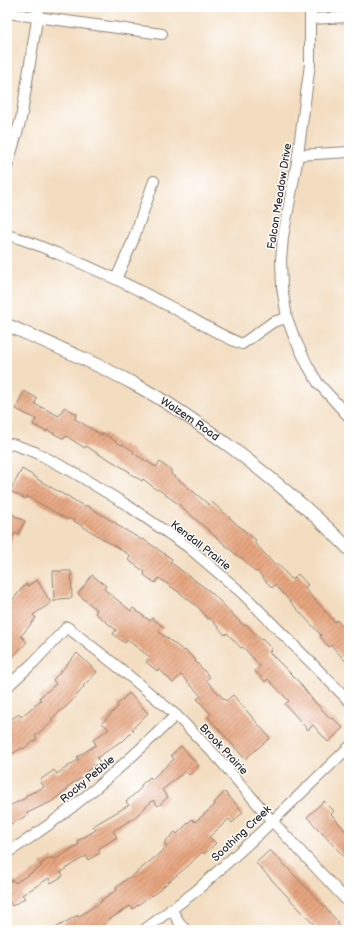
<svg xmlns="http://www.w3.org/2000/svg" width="356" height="937" font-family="'Balsamiq Sans',sans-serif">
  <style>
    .building { fill: url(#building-hatch) }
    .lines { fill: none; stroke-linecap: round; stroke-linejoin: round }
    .minor-casing { stroke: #8f8476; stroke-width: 12 }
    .tertiary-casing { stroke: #8f8476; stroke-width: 14 }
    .minor { stroke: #fff; stroke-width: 10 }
    .tertiary { stroke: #fff; stroke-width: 12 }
    .labels { text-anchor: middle; stroke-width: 3; stroke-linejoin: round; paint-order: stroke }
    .street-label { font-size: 11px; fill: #2b2b2b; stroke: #fff }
  </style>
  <defs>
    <pattern id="building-hatch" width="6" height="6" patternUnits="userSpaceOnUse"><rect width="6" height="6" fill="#e6a57f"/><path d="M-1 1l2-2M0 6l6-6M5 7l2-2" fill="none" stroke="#bb8768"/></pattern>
  </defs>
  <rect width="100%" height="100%" fill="#fff"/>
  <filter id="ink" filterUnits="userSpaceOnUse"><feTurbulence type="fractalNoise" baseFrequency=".025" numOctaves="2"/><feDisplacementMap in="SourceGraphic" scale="8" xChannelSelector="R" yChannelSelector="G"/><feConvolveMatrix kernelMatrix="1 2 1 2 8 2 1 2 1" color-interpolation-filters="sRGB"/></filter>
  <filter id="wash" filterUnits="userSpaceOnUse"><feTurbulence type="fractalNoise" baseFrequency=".012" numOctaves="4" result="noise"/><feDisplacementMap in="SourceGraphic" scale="16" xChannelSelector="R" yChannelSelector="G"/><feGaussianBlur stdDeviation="0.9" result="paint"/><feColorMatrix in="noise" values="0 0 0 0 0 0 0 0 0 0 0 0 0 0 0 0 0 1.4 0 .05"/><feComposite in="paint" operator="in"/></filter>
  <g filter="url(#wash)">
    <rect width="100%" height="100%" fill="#f3ddc0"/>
    <g id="blocks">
      <path class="building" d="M 24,391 L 37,398 L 35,404 L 59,416 L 64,407 L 77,414 L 75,419 L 102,435 L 103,433 L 121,445 L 122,444 L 134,451 L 133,453 L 156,467 L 160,462 L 172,471 L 170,473 L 194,492 L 209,505 L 212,502 L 239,526 L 256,540 L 254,542 L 275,565 L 277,563 L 292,580 L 298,574 L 308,585 L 304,588 L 335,622 L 337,620 L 349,633 L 349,665 L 331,645 L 329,647 L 320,636 L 321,635 L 275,585 L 272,588 L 257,571 L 255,572 L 241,557 L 240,558 L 177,503 L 158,489 L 157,490 L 143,479 L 142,481 L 129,473 L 130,472 L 105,457 L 105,458 L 86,446 L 85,448 L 66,436 L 64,439 L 47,430 L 47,432 L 33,425 L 36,419 L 16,409 Z
        M 22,469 L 37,478 L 37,479 L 66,496 L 66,495 L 85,507 L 86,505 L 117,524 L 117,525 L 142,540 L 143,539 L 172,559 L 170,562 L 212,593 L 244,626 L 246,624 L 261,640 L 262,639 L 272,649 L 269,652 L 299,682 L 312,699 L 331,719 L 333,718 L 343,728 L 328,742 L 313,725 L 308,730 L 285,704 L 289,701 L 268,679 L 265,682 L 255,671 L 260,666 L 243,647 L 241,648 L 227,633 L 225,635 L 210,618 L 208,619 L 198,607 L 180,593 L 159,578 L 155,583 L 144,575 L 145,572 L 128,560 L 131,556 L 69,518 L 68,520 L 27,496 L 26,499 L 10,491 Z
        M 7,512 L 25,521 L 18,535 L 15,533 L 7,549 Z
        M 53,571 L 71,571 L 72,598 L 59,599 L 54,602 Z
        M 92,575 L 106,586 L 104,589 L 131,611 L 133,608 L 150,621 L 152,618 L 164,627 L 159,632 L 184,651 L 185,650 L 196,660 L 195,661 L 210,677 L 206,680 L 226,701 L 233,695 L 270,738 L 245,759 L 208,717 L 211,714 L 197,699 L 201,696 L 181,675 L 173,683 L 159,669 L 157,671 L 146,662 L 150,657 L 127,640 L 125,643 L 113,634 L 116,630 L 95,613 L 97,610 L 78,594 Z
        M 37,580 L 51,603 L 33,615 L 36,618 L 21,636 L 27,642 L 7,663 L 7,606 L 26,584 L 27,586 Z
        M 77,653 L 97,672 L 83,686 L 84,687 L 68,705 L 51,719 L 53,721 L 35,736 L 37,739 L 23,749 L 22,748 L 7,757 L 7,722 L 19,714 L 21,717 L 41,700 L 39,698 L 56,684 L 53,680 Z
        M 129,693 L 148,713 L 132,729 L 134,730 L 122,742 L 121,741 L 97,758 L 100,762 L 83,774 L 84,776 L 67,787 L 68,789 L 51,802 L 27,813 L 28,815 L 7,826 L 7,807 L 26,798 L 25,796 L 44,787 L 40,780 L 54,770 L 57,774 L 79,759 L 77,757 L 96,745 L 93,740 L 109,729 L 102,723 L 118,707 L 117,705 Z
        M 181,746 L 199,766 L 189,775 L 185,771 L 162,790 L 168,797 L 158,806 L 153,800 L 134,818 L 113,831 L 117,837 L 98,849 L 100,853 L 88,860 L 86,856 L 61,872 L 63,876 L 51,883 L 49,878 L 22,895 L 25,898 L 12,906 L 7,897 L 7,883 L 13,880 L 15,883 L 41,867 L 40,864 L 52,857 L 54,860 L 79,844 L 77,841 L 96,830 L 93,826 L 129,805 L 126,802 L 142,787 L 140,786 L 150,777 L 152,779 L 174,759 L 171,755 Z
        M 225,792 L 243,812 L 232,823 L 229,819 L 209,837 L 216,843 L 204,854 L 202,852 L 189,865 L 152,896 L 151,895 L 133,909 L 130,906 L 107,921 L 108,922 L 96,930 L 52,930 L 78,915 L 78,917 L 102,901 L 101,900 L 117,890 L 116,888 L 129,877 L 130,878 L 167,847 L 164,843 L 175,832 L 177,834 L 192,819 L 195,822 L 215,805 L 214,803 Z
        M 324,801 L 334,811 L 331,814 L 349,835 L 349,862 L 307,817 Z
        M 270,850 L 325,907 L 338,922 L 337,924 L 343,930 L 319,930 L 256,863 Z"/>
    </g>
  </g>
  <g filter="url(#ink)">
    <use href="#blocks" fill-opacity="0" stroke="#8f8476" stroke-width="1"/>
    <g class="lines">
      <g class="minor-casing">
        <path id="minor" d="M 310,7 L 310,64 L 297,162 L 283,237 L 281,260 L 282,287 L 287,318 L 294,337 L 308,366 L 318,383 L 349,417
          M 7,13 L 162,34
          M 310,19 L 349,17
          M 298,155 L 349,152
          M 7,167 L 21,119 L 39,7
          M 7,235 C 24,239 40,246 56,253 C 94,268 132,286 169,306 C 193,318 216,334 242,344 L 273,322 L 287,318
          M 116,279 L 132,243 L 154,181
          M 7,446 L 12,444 L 35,452 L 73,472 L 127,505 L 188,547 L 243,594 L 349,701
          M 7,687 L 34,662 L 67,627 L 122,670 L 176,715 L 219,759 L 272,821 L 349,903
          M 7,853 C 71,813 122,767 176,715
          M 171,909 L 181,925 L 186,930
          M 144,930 L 196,891 L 259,834 L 349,747"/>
      </g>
      <g class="tertiary-casing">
        <g id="tertiary">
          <path id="s1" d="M 7,325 C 51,344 94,362 136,385 C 170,403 201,425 232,448 C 273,479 313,512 349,549"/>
        </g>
      </g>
      <use href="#minor" class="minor"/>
      <use href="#tertiary" class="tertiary"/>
    </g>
  </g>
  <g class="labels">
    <g class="street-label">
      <text transform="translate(279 196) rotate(-81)" y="4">Falcon Meadow Drive</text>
      <text dy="4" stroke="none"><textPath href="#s1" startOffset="206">Walzem Road</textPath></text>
      <text transform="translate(201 545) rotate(38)" y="4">Kendall Prairie</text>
      <text transform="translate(224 749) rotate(47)" y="4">Brook Prairie</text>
      <text transform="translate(87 779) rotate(-40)" y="4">Rocky Pebble</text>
      <text transform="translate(241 833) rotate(-43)" y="4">Soothing Creek</text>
    </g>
  </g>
  <rect width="356" height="937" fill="none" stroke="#fff" stroke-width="24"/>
</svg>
